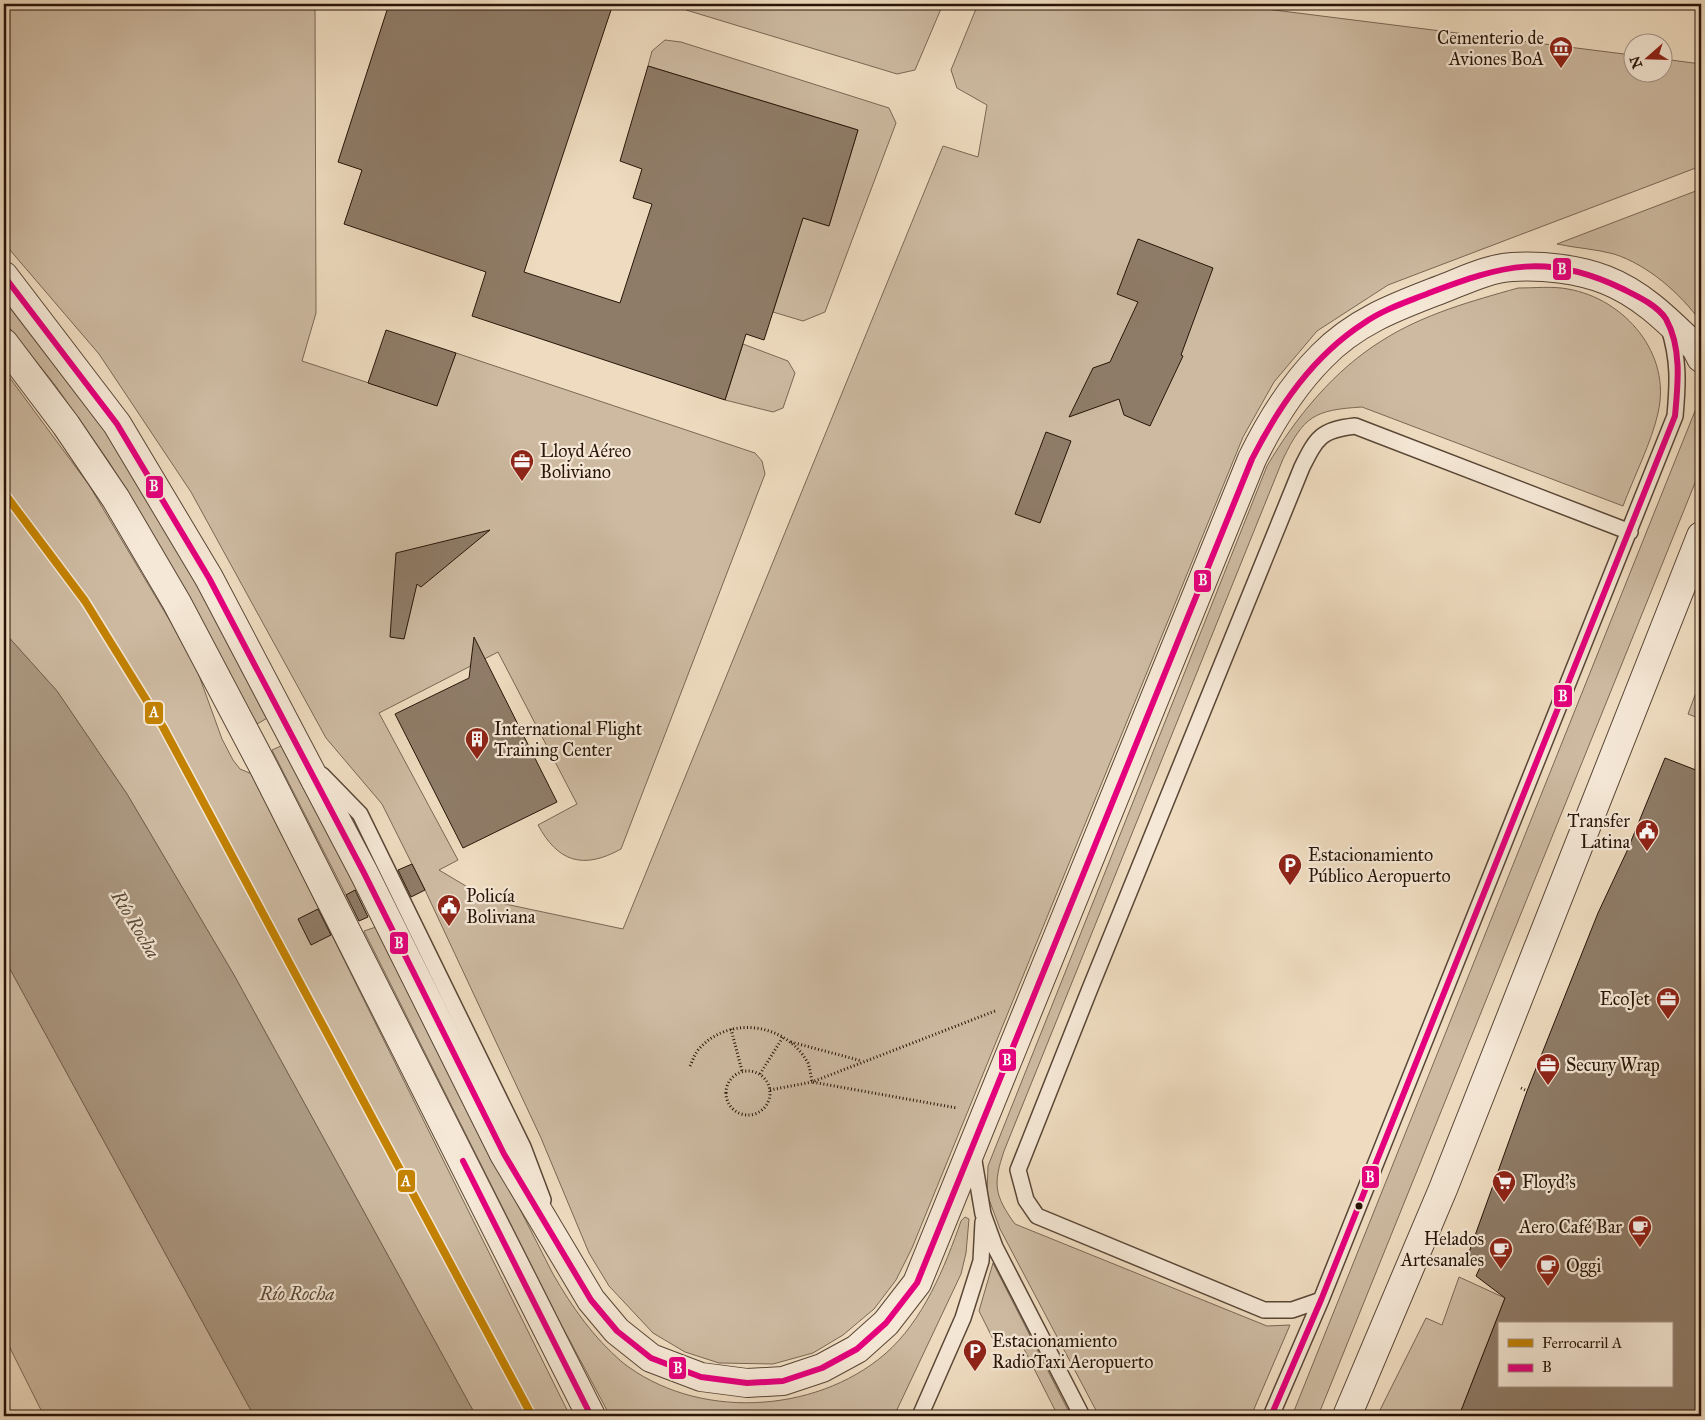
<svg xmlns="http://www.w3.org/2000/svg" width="1705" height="1420" font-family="'IM FELL Great Primer',serif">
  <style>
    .green { fill: #cdbaa1; stroke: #7a6754 }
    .water { fill: #ab9881; stroke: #776351 }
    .building { fill: #8f7c68; stroke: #281408; fill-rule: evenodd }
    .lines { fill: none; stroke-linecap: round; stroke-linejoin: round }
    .service-casing { stroke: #5a4636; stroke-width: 18 }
    .tertiary-casing { stroke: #5a4636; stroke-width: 30 }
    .path { stroke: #281408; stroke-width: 3; stroke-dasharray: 1 2.5; stroke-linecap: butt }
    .service { stroke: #f5e8d6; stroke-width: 15 }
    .tertiary { stroke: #f5e8d6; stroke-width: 28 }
    .bus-1-casing { stroke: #f5e8d6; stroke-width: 10 }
    .bus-1 { stroke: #e5007d; stroke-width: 6 }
    .rail-1-casing { stroke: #f5e8d6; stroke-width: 11 }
    .rail-1 { stroke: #c38202; stroke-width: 8 }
    .bus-dot { fill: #281408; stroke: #f5e8d6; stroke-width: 2 }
    .labels { text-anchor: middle; stroke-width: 4.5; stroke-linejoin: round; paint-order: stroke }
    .poi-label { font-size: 18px; fill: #281408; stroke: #f5e8d6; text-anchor: start }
    .water-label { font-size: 19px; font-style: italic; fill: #5c4938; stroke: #f5e8d6 }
    .line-badge { stroke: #f5e8d6; stroke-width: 2 }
    .badge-label { font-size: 14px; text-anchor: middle; font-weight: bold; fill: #fff }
  </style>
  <rect width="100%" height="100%" fill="#efdcc0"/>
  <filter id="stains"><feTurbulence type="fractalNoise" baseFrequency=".004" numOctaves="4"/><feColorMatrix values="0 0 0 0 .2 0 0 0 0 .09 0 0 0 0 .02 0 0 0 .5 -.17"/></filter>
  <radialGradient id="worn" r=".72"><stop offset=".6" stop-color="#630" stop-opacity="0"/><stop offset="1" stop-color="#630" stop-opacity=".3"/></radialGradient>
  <path class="green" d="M 4,4 L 315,4 L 316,313 L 302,361 L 436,405 L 456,353 L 755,453 L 762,461 L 765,474 L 621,849 C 583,870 558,862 538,825 L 577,804 L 498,652 L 379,713 L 458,860 L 439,870 L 491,901 L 623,929 L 943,146 L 978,157 L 987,105 L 957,88 L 951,70 L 978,4 L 1226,4 L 1632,55 L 1632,72 L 1662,72 L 1663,59 L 1701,64 L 1701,166 L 1388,285 L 1317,331 L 1274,382 L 1243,437 L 912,1248 L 896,1280 L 874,1309 L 843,1335 L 813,1353 L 773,1364 L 719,1363 L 685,1352 L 653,1333 L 609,1286 L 589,1253 L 541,1138 L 425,890 L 382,804 L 326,738 L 191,492 L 99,354 L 4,243 Z
    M 681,4 L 943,4 L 915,70 L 897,74 L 686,10 Z
    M 665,40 L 681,42 L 889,108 L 896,123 L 825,312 L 803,321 L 773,312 L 803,218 L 829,226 L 858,130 L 648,66 L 652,51 Z
    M 1701,189 L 1701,322 C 1680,293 1648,265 1614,254 C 1596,249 1575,248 1557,244 Z
    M 1518,288 C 1534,288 1553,286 1568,289 C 1625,299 1672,354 1658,413 C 1652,441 1633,479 1623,506 L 1362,407 C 1314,410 1304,416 1283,459 L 1004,1151 C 993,1184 994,1195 1015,1224 L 1267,1326 L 1290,1325 L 1251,1416 L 1099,1416 L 1000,1229 L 987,1194 L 988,1166 L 1267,466 C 1296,417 1334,370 1383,340 C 1424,314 1472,301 1518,288 Z
    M 4,300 L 108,434 L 192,573 L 269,717 L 257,724 L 177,576 L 109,462 L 55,385 L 4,321 Z
    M 743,344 L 788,361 L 795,373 L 783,408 L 773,412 L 725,400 Z
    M 4,370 L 89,485 L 170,621 L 197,670 L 222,739 L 233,760 L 240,769 L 252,774 L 570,1416 L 476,1416 L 234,975 L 127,794 L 57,691 L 4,632 Z
    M 1699,401 C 1701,424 1705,451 1699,473 L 1318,1416 L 1292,1416 Z
    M 1701,679 L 1701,719 L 1688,714 Z
    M 285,744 L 359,889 L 346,895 L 272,750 Z
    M 376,927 L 553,1274 C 572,1307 593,1337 622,1362 C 695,1420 814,1415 885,1354 C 923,1321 945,1267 961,1221 L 965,1217 L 969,1219 L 966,1253 L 961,1274 L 894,1416 L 610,1416 L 561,1324 L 364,931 Z
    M 4,958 L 254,1416 L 44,1416 L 4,1336 Z
    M 993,1263 L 1071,1416 L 1058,1416 L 1020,1341 L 993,1339 L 979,1311 Z
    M 1459,1277 L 1505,1298 L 1459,1416 L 1377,1416 L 1426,1318 L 1442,1325 Z"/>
  <path class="water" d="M 4,632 L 57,691 L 127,794 L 234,975 L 476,1416 L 254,1416 L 4,958 Z"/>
  <path class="building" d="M 389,4 L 613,4 L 524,272 L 620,303 L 652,204 L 633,198 L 642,169 L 620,161 L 648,66 L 858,130 L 829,226 L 803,218 L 764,340 L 746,334 L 725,400 L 472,316 L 486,272 L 344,224 L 362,170 L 338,162 Z
    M 1138,239 L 1213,268 L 1181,355 L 1183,356 L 1150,426 L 1124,415 L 1119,399 L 1069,417 L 1093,368 L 1110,362 L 1138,302 L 1117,294 Z
    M 386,330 L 456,353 L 437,406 L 368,383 Z
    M 1046,432 L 1071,441 L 1040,523 L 1015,514 Z
    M 490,530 L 421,587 L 417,584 L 404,639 L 390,637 L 396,553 Z
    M 474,637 L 557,802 L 463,848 L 395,714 L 469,678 Z
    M 1665,758 L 1701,772 L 1701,1416 L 1459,1416 L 1505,1298 L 1476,1276 L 1483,1261 L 1468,1255 L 1527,1091 L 1598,913 L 1627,851 ZM 1499,1324 L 1671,1324 L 1671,1386 L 1499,1386 Z
    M 412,864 L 425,890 L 411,897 L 398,870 Z
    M 355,890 L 368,917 L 359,921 L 346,895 Z
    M 318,909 L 331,935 L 311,945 L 298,919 Z"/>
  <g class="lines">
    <g class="service-casing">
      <path id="service" d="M 322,775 L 360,814 L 523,1147 L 543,1200
        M 973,1155 L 983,1214 L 995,1247 L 1082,1416
        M 1321,1300 L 1292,1310 L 1264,1310 L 1037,1216 L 1026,1200 L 1018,1170 L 1089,991 L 1302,467 C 1317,437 1321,430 1355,426 L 1630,532
        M 920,1416 L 963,1318 L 981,1261 L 983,1222
        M 1271,1416 L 1321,1300 L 1675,416 C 1678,383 1679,360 1669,328"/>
    </g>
    <g class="tertiary-casing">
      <path id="tertiary" d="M 4,276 L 117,424 L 209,578 L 364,873 L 504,1154 L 591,1300 L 617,1331 L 651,1358 L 701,1377 L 747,1383 L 783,1381 L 822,1368 L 857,1349 L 886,1323 L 917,1283 L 1252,459 C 1271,420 1292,386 1322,356 C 1358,319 1401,305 1447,287 C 1467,279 1491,268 1512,267 C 1542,265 1578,269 1606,280 C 1642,294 1669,322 1696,348 L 1701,358
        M 4,343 L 66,425 L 116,499 L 177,603 L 264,768 L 591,1416
        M 1347,1416 L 1443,1189 L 1701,536"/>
    </g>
    <path class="path" d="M 731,1029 L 742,1071
      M 791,1042 L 862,1061
      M 690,1066 C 693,1060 695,1053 699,1049 C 730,1014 787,1024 808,1063 C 810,1069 811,1076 812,1082 L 957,1108
      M726 1093a22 22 0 1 1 44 0a22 22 0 1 1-44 0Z
      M 760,1074 L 783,1037
      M 1521,1088 L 1527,1091
      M 770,1090 L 812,1082 L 995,1011"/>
    <use href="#service" class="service"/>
    <use href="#tertiary" class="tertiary"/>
    <g class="bus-1-casing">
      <path id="bus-1" d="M 4,276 L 117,424 L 209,578 L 364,873 L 504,1154 L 591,1300 L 617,1331 L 651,1358 L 701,1377 L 747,1383 L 783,1381 L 822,1368 L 857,1349 L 886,1323 L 917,1283 L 1252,459 C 1279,406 1313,356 1364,323 C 1384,309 1407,302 1429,293 C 1503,265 1547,252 1623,289 C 1637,296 1657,305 1666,319 C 1682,348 1678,384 1675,416 L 1321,1300 L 1271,1416
        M 463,1161 L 591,1416"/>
    </g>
    <use href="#bus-1" class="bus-1"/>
    <g class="rail-1-casing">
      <path id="rail-1" d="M 4,493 L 85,601 L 163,727 L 532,1416"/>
    </g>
    <use href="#rail-1" class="rail-1"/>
  </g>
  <defs>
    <g id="museum-pin" transform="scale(1.25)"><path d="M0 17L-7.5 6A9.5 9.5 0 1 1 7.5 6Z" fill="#8f2418" stroke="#f5e8d6"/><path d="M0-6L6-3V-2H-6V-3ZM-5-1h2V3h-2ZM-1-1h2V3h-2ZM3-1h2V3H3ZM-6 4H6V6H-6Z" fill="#fff"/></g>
    <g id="office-pin" transform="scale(1.25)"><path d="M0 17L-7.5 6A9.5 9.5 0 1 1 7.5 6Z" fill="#8f2418" stroke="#f5e8d6"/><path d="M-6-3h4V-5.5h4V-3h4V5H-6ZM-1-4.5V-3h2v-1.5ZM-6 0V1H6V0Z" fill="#fff"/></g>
    <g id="building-pin" transform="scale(1.25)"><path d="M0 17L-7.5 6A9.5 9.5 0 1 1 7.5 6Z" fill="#8f2418" stroke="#f5e8d6"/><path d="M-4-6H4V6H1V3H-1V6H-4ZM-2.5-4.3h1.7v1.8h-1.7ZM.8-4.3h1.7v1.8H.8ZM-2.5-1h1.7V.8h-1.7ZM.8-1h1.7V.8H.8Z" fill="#fff"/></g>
    <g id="civic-pin" transform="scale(1.25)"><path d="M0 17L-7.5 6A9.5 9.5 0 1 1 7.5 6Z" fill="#8f2418" stroke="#f5e8d6"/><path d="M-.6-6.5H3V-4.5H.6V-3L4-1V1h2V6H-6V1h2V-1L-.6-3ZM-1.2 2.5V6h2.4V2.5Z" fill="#fff"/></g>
    <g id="parking-pin" transform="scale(1.25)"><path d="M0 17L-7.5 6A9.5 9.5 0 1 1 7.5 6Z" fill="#8f2418" stroke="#f5e8d6"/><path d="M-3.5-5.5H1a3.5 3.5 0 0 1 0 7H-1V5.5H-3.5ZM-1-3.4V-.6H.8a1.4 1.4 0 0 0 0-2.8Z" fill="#fff"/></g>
    <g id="supermarket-pin" transform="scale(1.25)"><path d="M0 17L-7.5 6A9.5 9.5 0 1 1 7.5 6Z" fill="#8f2418" stroke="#f5e8d6"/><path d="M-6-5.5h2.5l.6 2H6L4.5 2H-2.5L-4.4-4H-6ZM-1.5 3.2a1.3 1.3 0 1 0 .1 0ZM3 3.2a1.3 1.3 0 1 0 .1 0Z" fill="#fff"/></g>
    <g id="cafe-pin" transform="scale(1.25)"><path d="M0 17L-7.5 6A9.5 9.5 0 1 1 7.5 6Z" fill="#8f2418" stroke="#f5e8d6"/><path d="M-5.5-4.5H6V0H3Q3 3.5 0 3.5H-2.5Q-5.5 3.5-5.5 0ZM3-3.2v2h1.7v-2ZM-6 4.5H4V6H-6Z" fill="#fff"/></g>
  </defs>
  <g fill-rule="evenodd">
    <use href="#museum-pin" x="1561" y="48"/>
    <use href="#office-pin" x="522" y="461"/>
    <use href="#building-pin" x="477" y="739"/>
    <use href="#civic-pin" x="1647" y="831"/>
    <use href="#parking-pin" x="1290" y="865"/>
    <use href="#civic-pin" x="449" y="906"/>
    <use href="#office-pin" x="1668" y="999"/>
    <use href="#office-pin" x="1548" y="1065"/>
    <use href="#supermarket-pin" x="1504" y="1182"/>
    <use href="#cafe-pin" x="1640" y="1227"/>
    <use href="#cafe-pin" x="1501" y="1249"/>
    <use href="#cafe-pin" x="1548" y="1266"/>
    <use href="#parking-pin" x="975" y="1351"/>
  </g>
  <circle class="bus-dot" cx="1359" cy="1206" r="4.5"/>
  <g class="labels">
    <g class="poi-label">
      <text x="1544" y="44" text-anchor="end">Cementerio de<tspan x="1544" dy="21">Aviones BoA</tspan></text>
      <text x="540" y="457">Lloyd Aéreo<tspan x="540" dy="21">Boliviano</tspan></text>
      <text x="494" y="735">International Flight<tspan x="494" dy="21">Training Center</tspan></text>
      <text x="1630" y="827" text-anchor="end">Transfer<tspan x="1630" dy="21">Latina</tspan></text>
      <text x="1308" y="861">Estacionamiento<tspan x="1308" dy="21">Público Aeropuerto</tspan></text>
      <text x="466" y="902">Policía<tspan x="466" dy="21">Boliviana</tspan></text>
      <text x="1650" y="1005" text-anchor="end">EcoJet</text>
      <text x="1566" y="1071">Secury Wrap</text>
      <text x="1522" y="1188">Floyd's</text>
      <text x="1622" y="1233" text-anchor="end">Aero Café Bar</text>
      <text x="1484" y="1245" text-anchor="end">Helados<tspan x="1484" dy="21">Artesanales</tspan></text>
      <text x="1566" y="1272">Oggi</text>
      <text x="992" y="1347">Estacionamiento<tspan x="992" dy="21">RadioTaxi Aeropuerto</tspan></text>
    </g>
    <g class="water-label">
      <text transform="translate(136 924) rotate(59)" y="7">Río Rocha</text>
      <text x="297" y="1300">Río Rocha</text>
    </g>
  </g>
  <g class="line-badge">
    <rect x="1552" y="257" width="20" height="24" rx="5" fill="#e5007d"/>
    <rect x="145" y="475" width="19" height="24" rx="5" fill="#e5007d"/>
    <rect x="1193" y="569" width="19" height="24" rx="5" fill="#e5007d"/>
    <rect x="1553" y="684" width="20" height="24" rx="5" fill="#e5007d"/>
    <rect x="144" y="701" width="20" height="24" rx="5" fill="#c38202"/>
    <rect x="389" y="931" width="20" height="24" rx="5" fill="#e5007d"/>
    <rect x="998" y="1048" width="19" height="24" rx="5" fill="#e5007d"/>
    <rect x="1361" y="1165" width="19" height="24" rx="5" fill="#e5007d"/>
    <rect x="397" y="1169" width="19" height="24" rx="5" fill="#c38202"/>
    <rect x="668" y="1356" width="19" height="24" rx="5" fill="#e5007d"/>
  </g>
  <g class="badge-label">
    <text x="1562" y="274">B</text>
    <text x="154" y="491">B</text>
    <text x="1203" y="585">B</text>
    <text x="1563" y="701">B</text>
    <text x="154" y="717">A</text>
    <text x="399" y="948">B</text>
    <text x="1007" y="1065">B</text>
    <text x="1370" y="1182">B</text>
    <text x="406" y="1186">A</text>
    <text x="678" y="1373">B</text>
  </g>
  <rect width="1705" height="1420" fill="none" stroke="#efdcc0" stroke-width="20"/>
  <rect x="5" y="5" width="1695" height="1410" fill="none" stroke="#281408" stroke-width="2.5"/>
  <rect x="10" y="10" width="1685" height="1400" fill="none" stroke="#281408"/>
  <rect x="1498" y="1322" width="175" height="65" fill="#f5e8d6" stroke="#a39384"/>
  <rect x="1508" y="1339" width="25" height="8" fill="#c38202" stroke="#a39384"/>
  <text x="1542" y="1348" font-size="15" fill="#281408">Ferrocarril A</text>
  <rect x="1508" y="1364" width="25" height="8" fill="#e5007d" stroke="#a39384"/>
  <text x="1542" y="1372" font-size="15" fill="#281408">B</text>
  <g transform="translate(1648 58) rotate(250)"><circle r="24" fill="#f5e8d6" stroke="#a39384"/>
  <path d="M0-4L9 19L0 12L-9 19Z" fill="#8f2418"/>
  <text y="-8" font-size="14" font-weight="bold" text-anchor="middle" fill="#281408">N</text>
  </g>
  <rect width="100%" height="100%" filter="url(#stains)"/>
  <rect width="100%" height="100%" fill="url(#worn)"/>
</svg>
